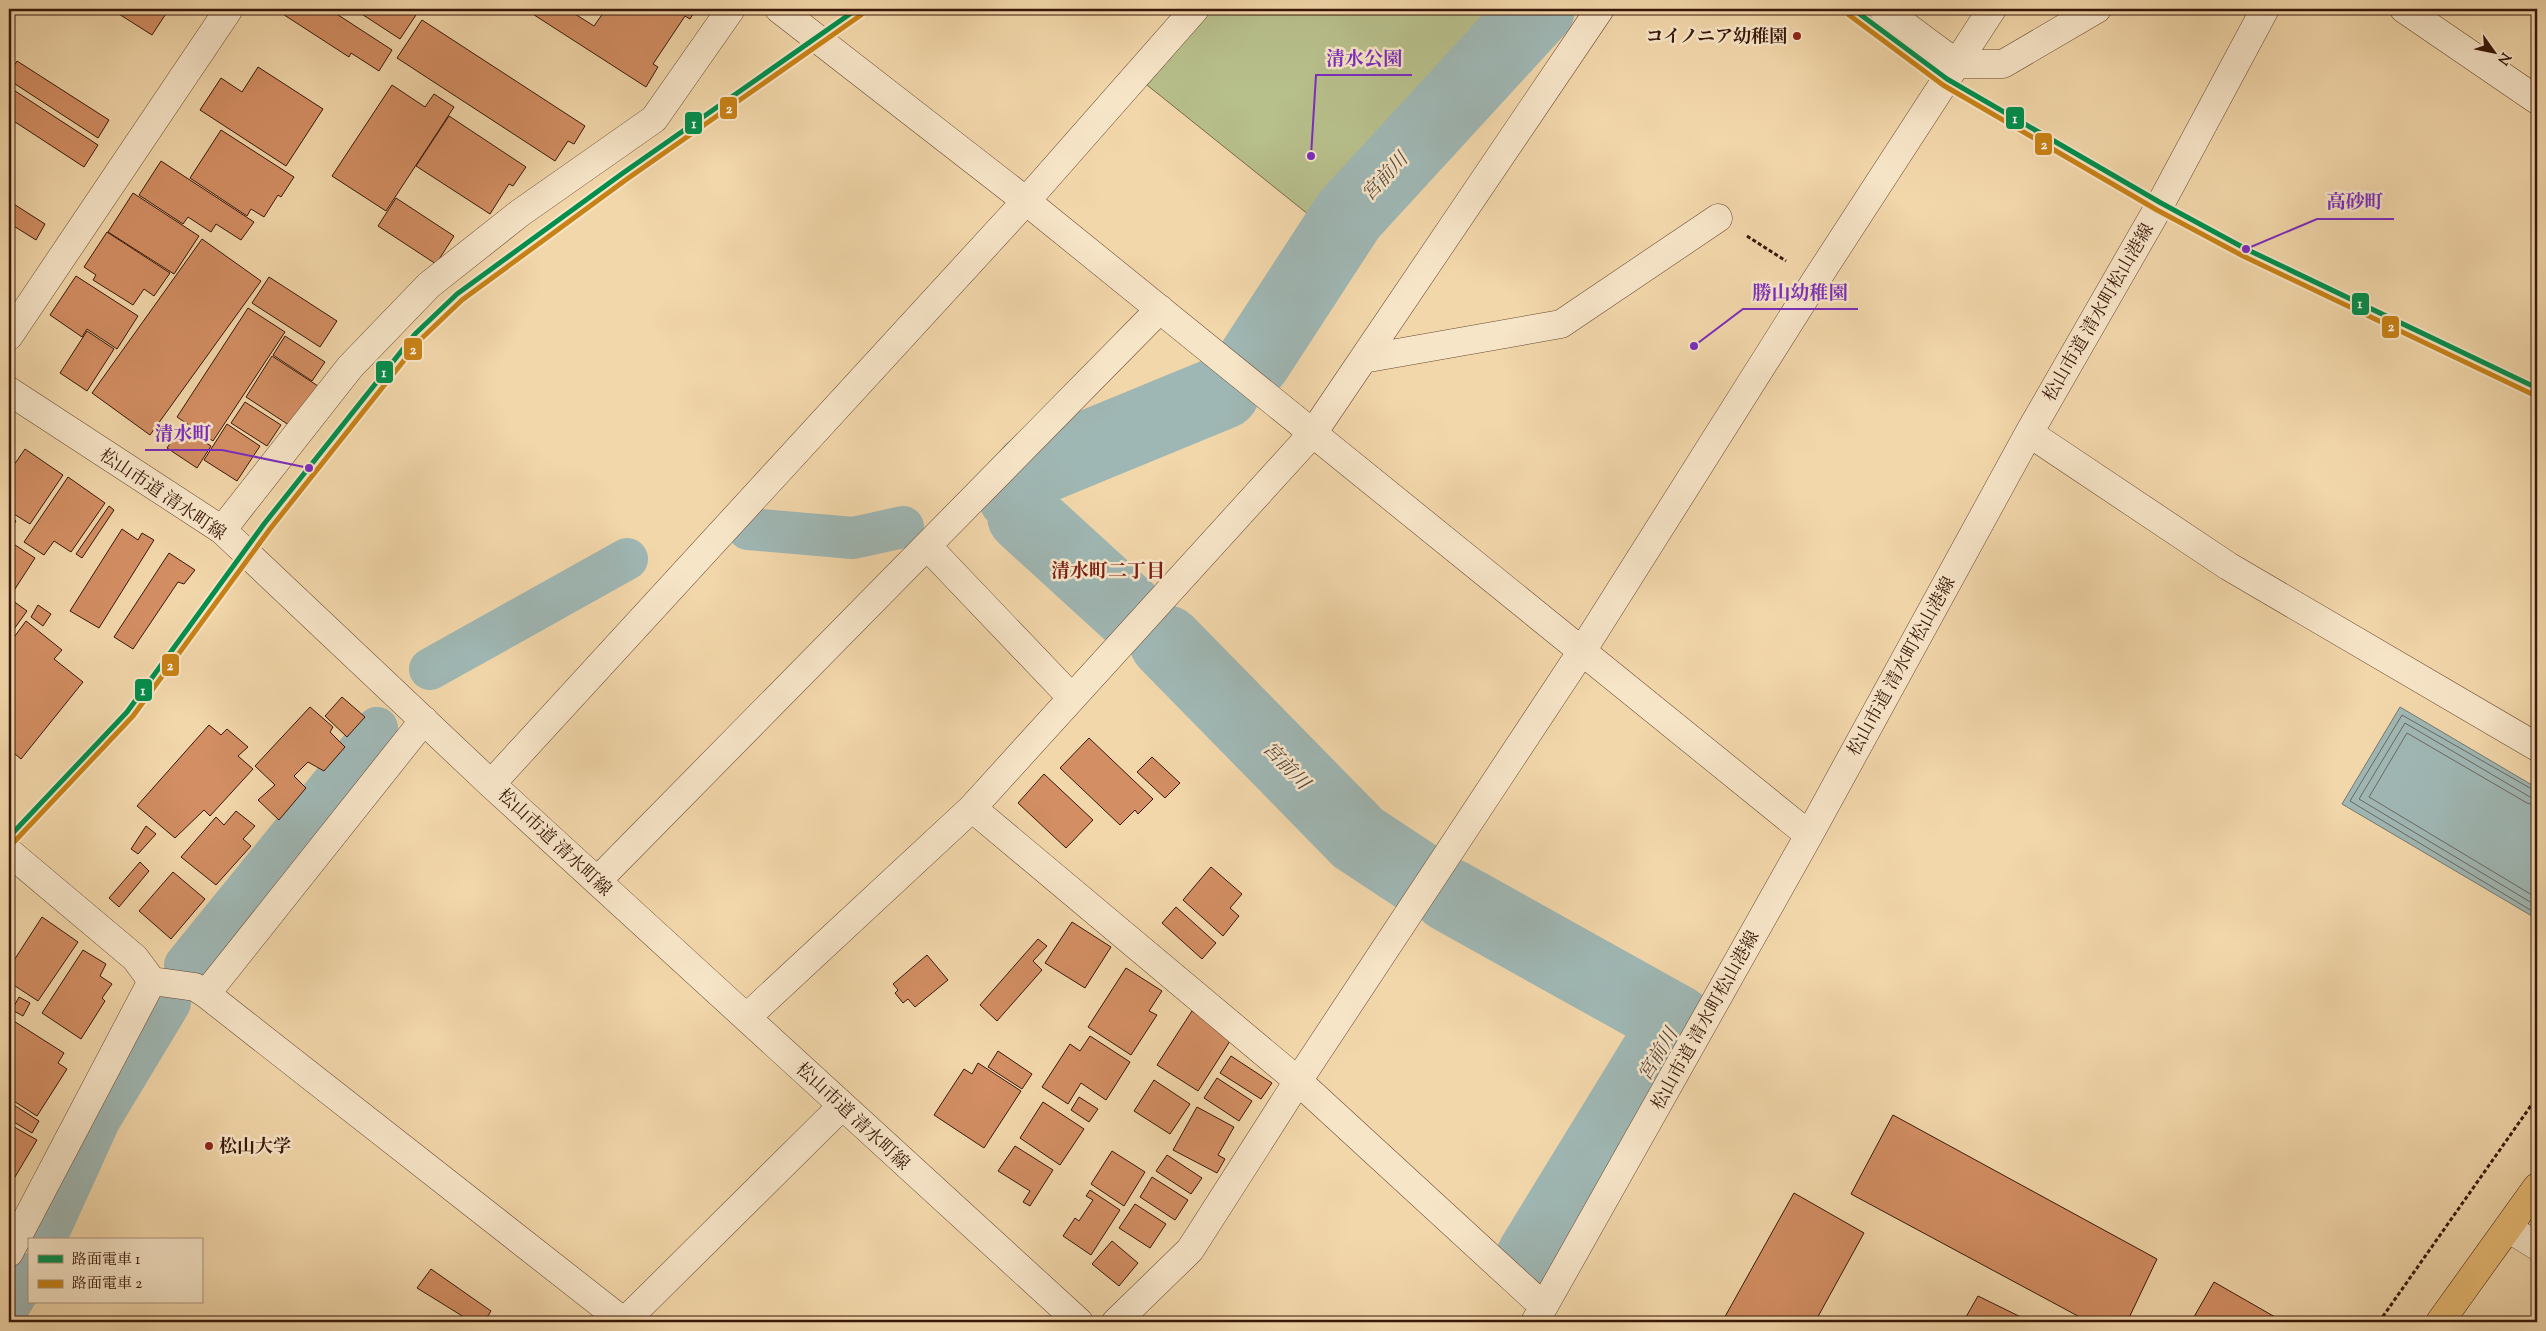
<svg xmlns="http://www.w3.org/2000/svg" width="2546" height="1331" font-family="'Sorts Mill Goudy','Noto Serif JP',serif">
  <style>
    .green { fill: #b7bf8b; stroke: #786b4a }
    .water { fill: #9fb7b4; stroke: #767770 }
    .lines { fill: none; stroke-linecap: round; stroke-linejoin: round }
    .shore { stroke: #6c675e; stroke-width: 1 }
    .canal { stroke: #9fb7b4; stroke-width: 42 }
    .river { stroke: #9fb7b4; stroke-width: 74 }
    .building { fill: #d38e63; stroke: #381709 }
    .minor-casing { stroke: #664731; stroke-width: 29 }
    .major-casing { stroke: #381709; stroke-width: 29 }
    .path { stroke: #381709; stroke-width: 3; stroke-dasharray: 4 2.5; stroke-linecap: butt }
    .minor { stroke: #f7e5c8; stroke-width: 28 }
    .major { stroke: #e9bc75; stroke-width: 28 }
    .tram-1-casing { stroke: #f7e5c8; stroke-width: 9 }
    .tram-2-casing { stroke: #f7e5c8; stroke-width: 9 }
    .tram-1 { stroke: #008f4d; stroke-width: 5 }
    .tram-2 { stroke: #c98216; stroke-width: 5 }
    .poi-dot { fill: #8f2418; stroke: #f7e5c8; stroke-width: 2 }
    .labels { text-anchor: middle; stroke-width: 5; stroke-linejoin: round; paint-order: stroke }
    .poi-label { font-size: 18px; font-weight: bold; fill: #381709; stroke: #f7e5c8; text-anchor: end }
    .street-label { font-size: 18px; fill: #381709; stroke: #f7e5c8 }
    .water-label { font-size: 19px; font-style: italic; fill: #57473c; stroke: #f7e5c8 }
    .neighbourhood-label { font-size: 19px; font-weight: bold; fill: #7a1f14; stroke: #f7e5c8 }
    .leader { fill: none; stroke: #7b2cbf; stroke-width: 2 }
    .callout-dot { fill: #7b2cbf; stroke: #f7e5c8; stroke-width: 2 }
    .callout-label { font-size: 19px; text-anchor: middle; font-weight: bold; fill: #7b2cbf; stroke: #f7e5c8; stroke-width: 5; stroke-linejoin: round; paint-order: stroke }
    .line-badge { stroke: #f7e5c8; stroke-width: 2 }
    .badge-label { font-size: 14px; text-anchor: middle; font-weight: bold; fill: #fff }
  </style>
  <rect width="100%" height="100%" fill="#f2d7aa"/>
  <filter id="stains"><feTurbulence type="fractalNoise" baseFrequency=".004" numOctaves="4"/><feColorMatrix values="0 0 0 0 .2 0 0 0 0 .09 0 0 0 0 .02 0 0 0 .5 -.17"/></filter>
  <radialGradient id="worn" r=".72"><stop offset=".6" stop-color="#630" stop-opacity="0"/><stop offset="1" stop-color="#630" stop-opacity=".3"/></radialGradient>
  <path class="green" d="M 1211,9 L 1517,9 L 1324,227 L 1147,85 Z"/>
  <path class="water" d="M 2400,707 L 2537,788 L 2537,919 L 2342,804 Z"/>
  <g class="lines">
    <path class="shore" d="M 2537,792 L 2402,715 L 2350,801 L 2537,914
      M 2537,798 L 2530,797 L 2405,723 L 2359,799 L 2537,906
      M 2537,806 L 2527,803 L 2407,733 L 2369,797 L 2537,898"/>
    <path class="canal" d="M 993,489 L 1031,471
      M 748,529 L 853,538 L 903,527
      M 430,669 L 627,559
      M 185,965 L 377,728
      M 45,1240 L 99,1121 L 170,1003
      M 9,1306 L 29,1274"/>
    <path class="river" d="M 1254,361 L 1349,215 L 1538,9
      M 1015,496 L 1031,471 L 1223,392
      M 1024,516 L 1128,611
      M 1166,642 L 1358,838 L 1417,877
      M 1449,895 L 1677,1022 L 1533,1257"/>
  </g>
  <path class="building" d="M 111,9 L 169,9 L 152,35 Z
    M 275,9 L 329,9 L 392,50 L 379,71 L 351,53 L 349,57 Z
    M 354,9 L 420,9 L 400,39 Z
    M 530,9 L 567,9 L 594,26 L 606,9 L 696,9 L 690,19 L 685,16 L 653,64 L 658,67 L 646,87 L 528,11 Z
    M 422,20 L 585,126 L 574,144 L 568,141 L 555,161 L 397,58 Z
    M 17,61 L 109,120 L 98,138 L 9,80 L 9,74 Z
    M 258,67 L 323,109 L 286,166 L 200,110 L 221,78 L 242,92 Z
    M 392,85 L 425,107 L 434,94 L 454,107 L 386,211 L 332,176 Z
    M 9,87 L 98,145 L 84,167 L 9,118 Z
    M 449,116 L 526,167 L 513,186 L 509,184 L 490,214 L 416,166 Z
    M 221,130 L 294,177 L 281,197 L 278,195 L 264,217 L 251,209 L 247,216 L 190,178 Z
    M 161,161 L 254,222 L 241,240 L 216,224 L 211,232 L 188,217 L 183,224 L 139,195 Z
    M 133,193 L 199,236 L 174,274 L 108,232 Z
    M 396,198 L 454,236 L 436,264 L 378,226 Z
    M 9,201 L 45,224 L 36,240 L 9,223 Z
    M 107,232 L 170,273 L 154,296 L 144,289 L 133,305 L 93,280 L 96,275 L 84,267 Z
    M 202,239 L 261,281 L 150,435 L 92,393 Z
    M 76,276 L 138,316 L 117,349 L 87,329 L 82,337 L 50,315 Z
    M 269,277 L 337,321 L 320,347 L 252,303 Z
    M 248,308 L 285,332 L 213,441 L 177,417 Z
    M 87,331 L 114,349 L 87,391 L 60,373 Z
    M 285,336 L 325,362 L 312,381 L 273,355 Z
    M 272,356 L 318,386 L 292,427 L 246,397 Z
    M 245,402 L 281,425 L 267,446 L 231,423 Z
    M 227,424 L 260,446 L 237,481 L 204,460 Z
    M 181,427 L 211,446 L 197,468 L 167,448 Z
    M 9,437 L 15,441 L 9,451 Z
    M 25,449 L 63,475 L 30,524 L 9,511 L 9,472 Z
    M 68,477 L 105,503 L 71,552 L 54,541 L 44,555 L 24,542 Z
    M 109,506 L 114,510 L 82,558 L 76,554 Z
    M 9,516 L 16,521 L 9,532 Z
    M 122,529 L 138,540 L 142,533 L 154,540 L 99,628 L 70,611 Z
    M 9,541 L 35,558 L 13,592 L 9,589 Z
    M 169,553 L 195,570 L 184,584 L 178,582 L 133,649 L 114,637 Z
    M 9,598 L 27,611 L 9,636 Z
    M 38,605 L 51,614 L 43,626 L 31,617 Z
    M 26,621 L 62,650 L 54,659 L 83,682 L 21,759 L 9,749 L 9,644 Z
    M 342,697 L 365,717 L 347,737 L 325,716 Z
    M 310,707 L 333,727 L 330,732 L 345,747 L 324,771 L 308,762 L 294,776 L 306,788 L 279,820 L 258,800 L 275,785 L 255,766 Z
    M 209,725 L 221,735 L 227,729 L 248,747 L 238,756 L 253,769 L 210,816 L 204,810 L 175,838 L 137,806 Z
    M 1089,738 L 1153,799 L 1138,814 L 1135,810 L 1120,825 L 1060,768 Z
    M 1152,757 L 1180,783 L 1165,798 L 1137,772 Z
    M 1044,774 L 1093,820 L 1066,848 L 1018,803 Z
    M 236,811 L 255,826 L 243,839 L 251,846 L 216,885 L 181,857 L 216,817 L 224,825 Z
    M 146,826 L 156,834 L 138,854 L 131,849 Z
    M 140,862 L 149,871 L 119,907 L 109,898 Z
    M 1211,867 L 1242,894 L 1230,908 L 1239,916 L 1223,936 L 1183,900 Z
    M 173,872 L 205,899 L 171,939 L 139,911 Z
    M 1176,907 L 1216,943 L 1202,959 L 1162,923 Z
    M 42,917 L 78,942 L 38,1001 L 9,982 L 9,968 Z
    M 1072,922 L 1111,947 L 1085,988 L 1045,963 Z
    M 1038,939 L 1047,946 L 1033,961 L 1042,970 L 997,1021 L 980,1005 Z
    M 83,950 L 106,964 L 100,976 L 112,984 L 102,998 L 105,1001 L 81,1039 L 42,1013 Z
    M 927,955 L 948,980 L 915,1007 L 908,999 L 903,1003 L 895,993 L 898,990 L 893,984 Z
    M 1126,968 L 1162,991 L 1149,1011 L 1157,1015 L 1131,1055 L 1088,1027 Z
    M 19,997 L 30,1003 L 23,1016 L 12,1010 Z
    M 1192,1011 L 1232,1038 L 1198,1091 L 1157,1065 Z
    M 9,1018 L 64,1053 L 58,1063 L 67,1069 L 37,1116 L 9,1098 Z
    M 1090,1036 L 1130,1062 L 1106,1100 L 1081,1083 L 1068,1104 L 1042,1087 L 1070,1044 L 1080,1051 Z
    M 998,1051 L 1032,1074 L 1022,1089 L 988,1067 Z
    M 1231,1056 L 1272,1083 L 1261,1099 L 1220,1073 Z
    M 978,1063 L 1021,1091 L 984,1148 L 934,1115 L 964,1069 L 972,1074 Z
    M 1217,1078 L 1252,1101 L 1239,1121 L 1204,1098 Z
    M 1154,1080 L 1190,1104 L 1170,1134 L 1134,1111 Z
    M 1079,1097 L 1098,1109 L 1089,1122 L 1071,1110 Z
    M 9,1102 L 39,1121 L 32,1133 L 9,1119 Z
    M 1043,1102 L 1084,1129 L 1060,1165 L 1020,1138 Z
    M 1197,1107 L 1234,1127 L 1218,1155 L 1225,1159 L 1217,1173 L 1173,1150 Z
    M 1893,1115 L 2157,1259 L 2127,1322 L 2089,1322 L 1851,1194 Z
    M 9,1124 L 37,1140 L 9,1187 Z
    M 1015,1146 L 1053,1170 L 1030,1206 L 1023,1202 L 1030,1191 L 998,1171 Z
    M 1112,1151 L 1145,1172 L 1124,1206 L 1091,1184 Z
    M 1167,1155 L 1202,1178 L 1191,1194 L 1156,1171 Z
    M 1152,1177 L 1188,1200 L 1175,1220 L 1140,1197 Z
    M 1090,1190 L 1120,1210 L 1091,1255 L 1063,1236 L 1075,1218 L 1079,1221 L 1093,1200 L 1086,1196 Z
    M 1794,1193 L 1864,1233 L 1815,1322 L 1722,1322 Z
    M 1135,1204 L 1166,1224 L 1150,1248 L 1119,1228 Z
    M 1112,1241 L 1138,1263 L 1119,1286 L 1092,1264 Z
    M 431,1269 L 491,1311 L 484,1322 L 472,1322 L 417,1288 Z
    M 2214,1282 L 2275,1317 L 2272,1322 L 2191,1322 Z
    M 1978,1296 L 2031,1322 L 1963,1322 Z"/>
  <g class="lines">
    <g class="minor-casing">
      <path id="minor" d="M 779,9 L 1026,201 L 1809,835
        M 1883,9 L 1957,64 L 2003,64 L 2097,9
        M 2404,9 L 2537,100
        M 9,336 L 229,9
        M 1363,359 L 1561,324 L 1718,218
        M 9,391 L 222,530 L 491,784 L 1079,1322
        M 2029,433 L 2228,566 L 2537,747
        M 222,530 L 350,367 L 429,285 L 520,213 L 654,119 L 731,9
        M 927,546 L 1072,698
        M 491,784 L 1026,201 L 1195,9
        M 972,808 L 1298,1081 L 1543,1306
        M 9,852 L 135,958 L 152,981 L 195,987 L 206,994 L 624,1322 L 842,1106
        M 597,881 L 1160,309
        M 206,994 L 424,720
        M 747,1017 L 972,808 L 1313,433 L 1600,9
        M 2508,1228 L 2537,1246
        M 9,1253 L 152,981
        M 1116,1322 L 1190,1250 L 1298,1081 L 1582,651 L 1816,280 L 1992,9
        M 1535,1322 L 1809,835 L 2029,433 L 2161,203 L 2265,9"/>
    </g>
    <g class="major-casing">
      <path id="major" d="M 2440,1322 L 2537,1187"/>
    </g>
    <path class="path" d="M 1747,236 L 1786,261
      M 2379,1322 L 2537,1097"/>
    <use href="#minor" class="minor"/>
    <use href="#major" class="major"/>
    <g class="tram-1-casing">
      <path id="tram-1" d="M 1853,9 L 1947,79 L 2161,203 L 2246,249 L 2537,388
        M 9,837 L 127,712 L 264,524 L 415,334 L 457,294 L 623,173 L 857,9"/>
    </g>
    <g class="tram-2-casing">
      <path id="tram-2" d="M 1849,15 L 1943,85 L 2157,210 L 2243,256 L 2534,395
        M 14,842 L 133,716 L 270,529 L 421,339 L 462,300 L 627,179 L 861,15"/>
    </g>
    <use href="#tram-1" class="tram-1"/>
    <use href="#tram-2" class="tram-2"/>
  </g>
  <g class="poi-dot">
    <circle cx="1797" cy="36" r="5"/>
    <circle cx="209" cy="1146" r="5"/>
  </g>
  <g class="labels">
    <g class="poi-label">
      <text x="1787" y="42">コイノニア幼稚園</text>
      <text x="219" y="1152" text-anchor="start">松山大学</text>
    </g>
    <g class="street-label">
      <text transform="translate(2098 312) rotate(-60)" y="6">松山市道 清水町松山港線</text>
      <text transform="translate(163 494) rotate(34)" y="6">松山市道 清水町線</text>
      <text transform="translate(1901 666) rotate(-61)" y="6">松山市道 清水町松山港線</text>
      <text transform="translate(555 842) rotate(43)" y="6">松山市道 清水町線</text>
      <text transform="translate(1705 1020) rotate(-61)" y="6">松山市道 清水町松山港線</text>
      <text transform="translate(853 1116) rotate(43)" y="6">松山市道 清水町線</text>
    </g>
    <g class="water-label">
      <text transform="translate(1384 176) rotate(-47)" y="7">宮前川</text>
      <text transform="translate(1287 765) rotate(46)" y="7">宮前川</text>
      <text transform="translate(1657 1054) rotate(-59)" y="7">宮前川</text>
    </g>
    <g class="neighbourhood-label">
      <text x="1108" y="577">清水町二丁目</text>
    </g>
  </g>
  <path class="leader" d="M1311 156L1316 75H1412M2246 249L2317 219H2394M1694 346L1743 309H1858M309 468L222 450H145"/>
  <g class="callout-dot">
    <circle cx="1311" cy="156" r="5"/>
    <circle cx="2246" cy="249" r="5"/>
    <circle cx="1694" cy="346" r="5"/>
    <circle cx="309" cy="468" r="5"/>
  </g>
  <g class="callout-label">
    <text x="1364" y="65">清水公園</text>
    <text x="2355" y="208">高砂町</text>
    <text x="1800" y="299">勝山幼稚園</text>
    <text x="183" y="440">清水町</text>
  </g>
  <g class="line-badge">
    <rect x="719" y="96" width="19" height="24" rx="5" fill="#c98216"/>
    <rect x="2005" y="106" width="20" height="24" rx="5" fill="#008f4d"/>
    <rect x="684" y="111" width="19" height="24" rx="5" fill="#008f4d"/>
    <rect x="2034" y="132" width="19" height="24" rx="5" fill="#c98216"/>
    <rect x="2351" y="292" width="19" height="24" rx="5" fill="#008f4d"/>
    <rect x="2381" y="315" width="19" height="24" rx="5" fill="#c98216"/>
    <rect x="403" y="337" width="20" height="24" rx="5" fill="#c98216"/>
    <rect x="375" y="360" width="19" height="24" rx="5" fill="#008f4d"/>
    <rect x="161" y="653" width="19" height="24" rx="5" fill="#c98216"/>
    <rect x="134" y="678" width="19" height="24" rx="5" fill="#008f4d"/>
  </g>
  <g class="badge-label">
    <text x="729" y="113">2</text>
    <text x="2015" y="123">1</text>
    <text x="694" y="128">1</text>
    <text x="2044" y="149">2</text>
    <text x="2360" y="308">1</text>
    <text x="2391" y="331">2</text>
    <text x="413" y="354">2</text>
    <text x="384" y="377">1</text>
    <text x="170" y="670">2</text>
    <text x="143" y="695">1</text>
  </g>
  <rect width="2546" height="1331" fill="none" stroke="#f2d7aa" stroke-width="30"/>
  <rect x="10" y="10" width="2526" height="1311" fill="none" stroke="#381709" stroke-width="2.5"/>
  <rect x="15" y="15" width="2516" height="1301" fill="none" stroke="#381709"/>
  <rect x="28" y="1238" width="175" height="65" fill="#f7e5c8" stroke="#ab937c"/>
  <rect x="38" y="1255" width="25" height="8" fill="#008f4d" stroke="#ab937c"/>
  <text x="72" y="1264" font-size="15" fill="#381709">路面電車 1</text>
  <rect x="38" y="1280" width="25" height="8" fill="#c98216" stroke="#ab937c"/>
  <text x="72" y="1288" font-size="15" fill="#381709">路面電車 2</text>
  <g transform="translate(2494 52) rotate(123)" stroke="#f7e5c8" stroke-width="4" paint-order="stroke">
  <path d="M0-4L9 19L0 12L-9 19Z" fill="#381709"/>
  <text y="-8" font-size="14" font-weight="bold" text-anchor="middle" fill="#381709">N</text>
  </g>
  <rect width="100%" height="100%" filter="url(#stains)"/>
  <rect width="100%" height="100%" fill="url(#worn)"/>
</svg>
